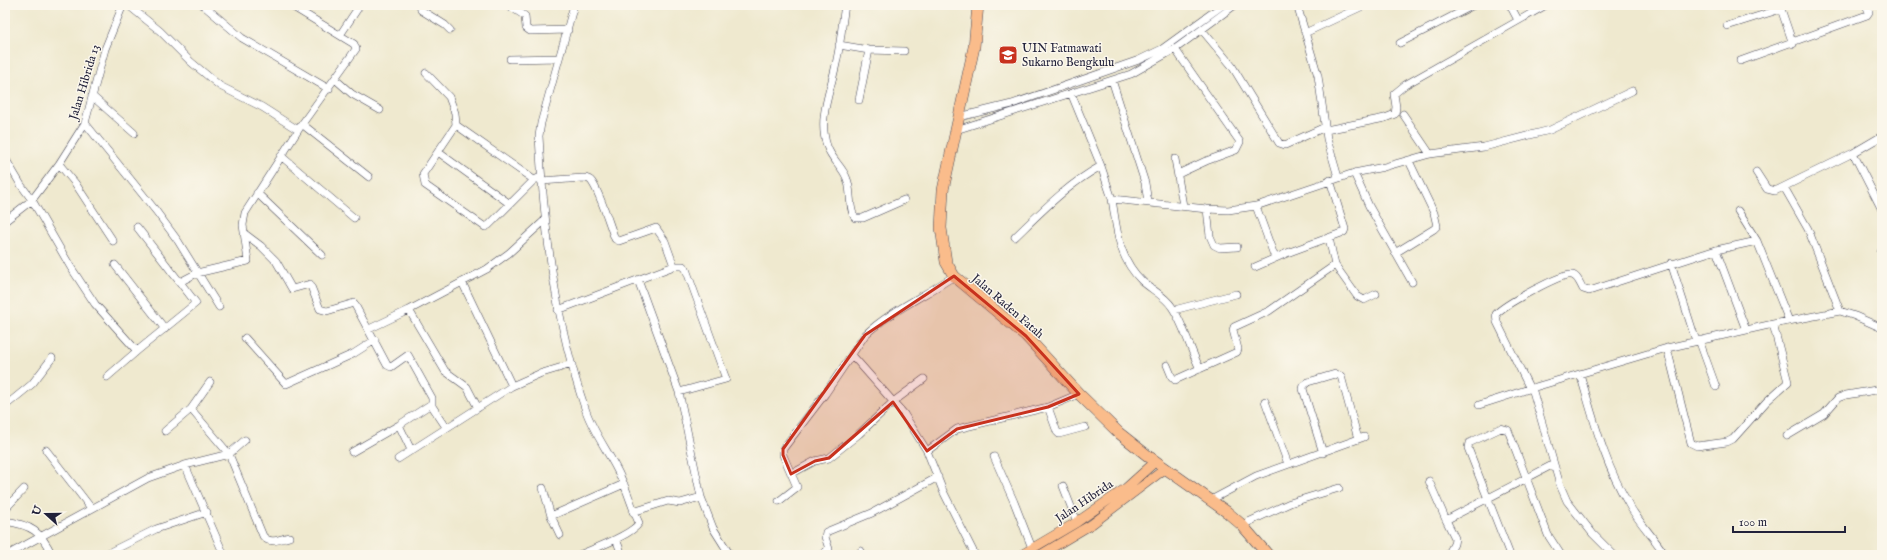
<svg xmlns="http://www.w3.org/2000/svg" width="1887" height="560" font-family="'IM FELL English',serif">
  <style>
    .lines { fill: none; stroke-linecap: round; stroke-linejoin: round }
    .minor-casing { stroke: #414051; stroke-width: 8 }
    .major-casing { stroke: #414051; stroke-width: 10 }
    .highway-casing { stroke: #414051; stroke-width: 12 }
    .minor { stroke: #fff; stroke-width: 7 }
    .major { stroke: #fabc8b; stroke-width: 9 }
    .highway { stroke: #fabc8b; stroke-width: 11 }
    .marked { fill: #c8321e; fill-opacity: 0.2; stroke: #c8321e; stroke-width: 3; stroke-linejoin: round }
    .labels { text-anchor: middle; stroke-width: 3; stroke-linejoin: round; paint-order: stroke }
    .poi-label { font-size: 12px; fill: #22223b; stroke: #fbf7ec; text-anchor: start }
    .street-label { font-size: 12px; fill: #22223b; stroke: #fbf7ec }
  </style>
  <rect width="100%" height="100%" fill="#fbf7ec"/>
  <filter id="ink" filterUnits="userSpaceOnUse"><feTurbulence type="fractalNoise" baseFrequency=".025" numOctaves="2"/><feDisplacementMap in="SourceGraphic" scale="8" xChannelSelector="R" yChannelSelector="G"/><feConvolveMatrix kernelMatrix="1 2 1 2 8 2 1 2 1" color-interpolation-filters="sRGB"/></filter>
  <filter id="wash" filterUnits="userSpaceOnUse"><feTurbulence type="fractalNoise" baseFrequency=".012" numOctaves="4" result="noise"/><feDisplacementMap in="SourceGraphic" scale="16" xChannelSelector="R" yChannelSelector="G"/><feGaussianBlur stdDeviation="0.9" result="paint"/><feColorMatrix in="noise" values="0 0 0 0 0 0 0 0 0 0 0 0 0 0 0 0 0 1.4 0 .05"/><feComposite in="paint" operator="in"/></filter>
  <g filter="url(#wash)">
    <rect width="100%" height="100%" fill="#efe9cf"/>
  </g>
  <g filter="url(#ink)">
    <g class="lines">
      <g class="minor-casing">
        <path id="minor" d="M 128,5 L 160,31 L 191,62 L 220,86 L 262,107 L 298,130
          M 203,5 L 242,38 L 329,89
          M 290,5 L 354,44 L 356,49 L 302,124
          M 420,5 L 421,10 L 445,25 L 450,30
          M 508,5 L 525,16 L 526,28 L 530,31 L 568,30
          M 574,5 L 541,123 L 539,136 C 544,229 555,322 586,411 C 594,434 611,455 621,478 C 628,492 632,508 639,523 C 632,535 593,549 579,555
          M 845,5 C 842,23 841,41 837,59 C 832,88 817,117 827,146 C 831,159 843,167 847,179 C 852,191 848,208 855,218 L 863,218 L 904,200
          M 1297,5 L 1318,76 L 1327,139 L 1338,177
          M 1510,5 L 1518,20
          M 1780,6 L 1793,44
          M 1727,26 L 1781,9
          M 1202,30 L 1232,66 L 1279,143 L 1285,145 L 1325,127
          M 1305,33 L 1365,5
          M 340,35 L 360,5
          M 1400,43 L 1474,5
          M 839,45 L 869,50 L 859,100
          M 1175,49 L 1240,142 L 1236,150 L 1206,161 L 1178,174
          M 869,50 L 904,51
          M 510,59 L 559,58
          M 1740,61 L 1867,15 L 1869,12 L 1866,5
          M 426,73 L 449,97 L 455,113 L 456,125 L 423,174 L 425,185 L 485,227 L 489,225 L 534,180 L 541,177
          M 335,79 L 352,94 L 380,110
          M 1112,80 L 1145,183 L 1148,202
          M 92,96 L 134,133
          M 1403,114 L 1430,154
          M 959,117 L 1012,104 L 1139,60 L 1162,49 L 1223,5
          M 85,123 L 156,211 L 178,241 L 219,307
          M 456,125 L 534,180
          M 956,130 L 1131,74 L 1175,49 L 1235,5
          M 1326,130 L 1385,118 L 1395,114 L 1396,107 L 1394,94 L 1405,85 L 1546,5
          M 438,152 L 510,204
          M 1853,153 L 1882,210
          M 281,156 L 354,218
          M 5,158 L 21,185 L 32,200 L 70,266 L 95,304 L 137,351 L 107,377
          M 1175,159 L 1183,206
          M 59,164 L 75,183 L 113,241
          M 1101,166 L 1112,199 L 1207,209 L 1228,210 L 1256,206 L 1354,173 L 1384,167 L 1430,154 L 1484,147 L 1550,130 L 1632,91
          M 1756,172 L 1767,189 L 1775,191 L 1853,153 L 1882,136
          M 1354,173 L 1369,206 L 1412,282
          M 541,181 L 583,178 C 587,178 590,179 592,182 C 601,195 609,224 615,239 L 619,241 L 656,228 L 665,241 L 674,266
          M 1784,187 L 1808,229 L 1840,311
          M 257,193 L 322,255
          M 1112,199 C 1117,230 1118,258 1142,281 C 1152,290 1165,296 1172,307 C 1183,323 1191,351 1200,369
          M 1256,206 L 1275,258
          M 1207,209 L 1210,236 L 1214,245 L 1220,248 L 1237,247
          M 1738,211 L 1757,241 L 1789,321
          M 5,221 L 32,200 L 59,164 L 85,123 L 105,49 L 123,5
          M 245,234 L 261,246 L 276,261 L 292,289 L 310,284 L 320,309 L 327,311 L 354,303 L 387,365 L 391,367 L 408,355 L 432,398 L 432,406 L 446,427
          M 1015,237 C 1041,212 1068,184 1101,166 L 1071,93
          M 1329,238 L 1335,265 L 1357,296 L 1364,300 L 1376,294
          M 1716,250 L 1757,241
          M 1881,252 L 1882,254
          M 1395,253 L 1434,229 L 1437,226 L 1434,213 L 1409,161
          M 1671,263 L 1696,341
          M 115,265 L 165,329
          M 1255,267 L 1287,253 L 1344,232 L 1345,229 L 1330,180
          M 638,280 L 679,392 L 701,497 L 713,528 L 730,555
          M 180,282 L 197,273 L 248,261 L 243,225 L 245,213 L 302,124 L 369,177
          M 462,282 L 512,386
          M 409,310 L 445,371 L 467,387 L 478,408
          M 558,310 L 674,266 L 683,266 L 686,269 L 726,379 L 679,392
          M 1174,310 L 1236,294
          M 369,329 L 409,310 L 487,269 L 509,253 L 545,220
          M 245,338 L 286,384 L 353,354 L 375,340
          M 1699,340 L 1716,387
          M 1667,348 L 1691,443 L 1697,446 L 1727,442 L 1733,439 L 1767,401 L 1788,382 L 1773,324
          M 137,351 L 196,303 L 137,227
          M 852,355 L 904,414 L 927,451 L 943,491 L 975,555
          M 1167,365 L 1172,377 L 1175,380 L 1237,352 L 1238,349 L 1233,330 L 1234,327 L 1269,311 L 1335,265
          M 1580,374 C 1593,417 1604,463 1628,503 C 1638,522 1654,537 1665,555
          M 1530,389 L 1497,322 L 1496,314 C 1504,305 1561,273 1572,275 C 1578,276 1580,284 1583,289 L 1589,291 L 1716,250 L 1746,330
          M 1265,401 L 1288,464
          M 1479,405 L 1532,388
          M 5,406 L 32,384 L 52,358
          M 1048,407 L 1057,432 L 1059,434 L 1085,427
          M 191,409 L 229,454 L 263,536 C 270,545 279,539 289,537
          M 399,425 L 411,450
          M 165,431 L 191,409 L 210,382
          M 1787,436 L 1824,414 L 1838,398 L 1846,395 L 1882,389
          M 46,450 L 91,508
          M 927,451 L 957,429 L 1048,407 L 1079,394
          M 352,452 L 399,425 L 431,404
          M 1323,453 L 1303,389 L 1304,385 L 1308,382 L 1335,374 L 1341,376 L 1358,439
          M 994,457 L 1014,502 L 1032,548
          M 398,459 L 512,386 L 539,374 L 572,364
          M 185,465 L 224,555
          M 791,474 L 815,461 L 829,458 L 859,434 L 893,402 L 924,379
          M 1429,481 L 1446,520 L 1455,538 L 1454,544 L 1448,555
          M 1063,486 L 1077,522
          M 543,488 L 551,516 L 560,535
          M 1211,500 L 1256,476 L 1364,437
          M 779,501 L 797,487 L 783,455 L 783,449 L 825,394 L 865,335 C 890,311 925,296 954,276
          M 5,509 L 24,489
          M 633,512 L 668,501 L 680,503 L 701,497
          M 551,516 L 624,484
          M 1446,520 L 1554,464
          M 5,521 C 31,525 41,531 52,555
          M 1242,525 L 1290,503 L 1339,488
          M 616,539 L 622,555
          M 861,551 L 863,555
          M 7,555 L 148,478 L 185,465 L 229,454 L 245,440
          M 104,555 L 156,529 L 207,512
          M 821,555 L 829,549 L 825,537 L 826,532 L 872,513 L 938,477
          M 1356,555 L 1357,555
          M 1510,555 L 1468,448 L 1469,443 L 1501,428 L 1508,430 L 1548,535 L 1561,555
          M 1614,555 L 1593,534 L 1567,501 L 1560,485 L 1532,388 L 1667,348 L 1773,324 L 1840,311 L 1855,316 L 1882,328"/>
      </g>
      <g class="major-casing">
        <path id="major" d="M 1021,555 L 1077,522 L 1126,488 L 1156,461
          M 1040,555 L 1092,524 L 1166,468"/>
      </g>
      <g class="highway-casing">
        <path id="highway" d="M 978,5 L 974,47 L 943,190 L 941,228 L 946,262 L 954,276 L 1026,336 L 1079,394 L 1119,433 L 1148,456 L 1227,512 L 1242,525 L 1268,555"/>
      </g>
      <use href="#minor" class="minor"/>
      <use href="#major" class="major"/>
      <use href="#highway" class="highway"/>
    </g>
  </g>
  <path class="marked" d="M 954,276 L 1026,336 L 1079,394 L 1048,407 L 957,429 L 927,451 L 893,402 L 829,458 L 815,461 L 791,474 L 783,455 L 783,449 L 865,335 Z"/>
  <defs>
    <g id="university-square" transform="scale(1)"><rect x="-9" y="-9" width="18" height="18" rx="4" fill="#c8321e" stroke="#fbf7ec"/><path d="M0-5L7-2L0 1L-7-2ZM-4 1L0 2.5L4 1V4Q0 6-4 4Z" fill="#fff"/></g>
  </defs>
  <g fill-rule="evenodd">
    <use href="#university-square" x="1008" y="55"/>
  </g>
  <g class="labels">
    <g class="poi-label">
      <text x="1022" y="52">UIN Fatmawati<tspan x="1022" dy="14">Sukarno Bengkulu</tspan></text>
    </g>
    <g class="street-label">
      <text transform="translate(84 82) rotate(-73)" y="4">Jalan Hibrida 13</text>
      <text transform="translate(1008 306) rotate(41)" y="4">Jalan Raden Fatah</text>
      <text transform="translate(1084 501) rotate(-34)" y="4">Jalan Hibrida</text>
    </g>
  </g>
  <rect width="1887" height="560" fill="none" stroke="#fbf7ec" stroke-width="20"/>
  <g transform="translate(46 514) rotate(291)" stroke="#fbf7ec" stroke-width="3" paint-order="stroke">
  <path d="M0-3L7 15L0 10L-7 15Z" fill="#22223b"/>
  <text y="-6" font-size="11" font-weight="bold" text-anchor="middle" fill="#22223b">U</text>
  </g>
  <path d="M1733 526v6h112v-6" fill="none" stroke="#22223b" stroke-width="2"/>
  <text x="1739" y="526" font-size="12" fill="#22223b" stroke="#fbf7ec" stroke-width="3" paint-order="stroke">100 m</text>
</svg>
